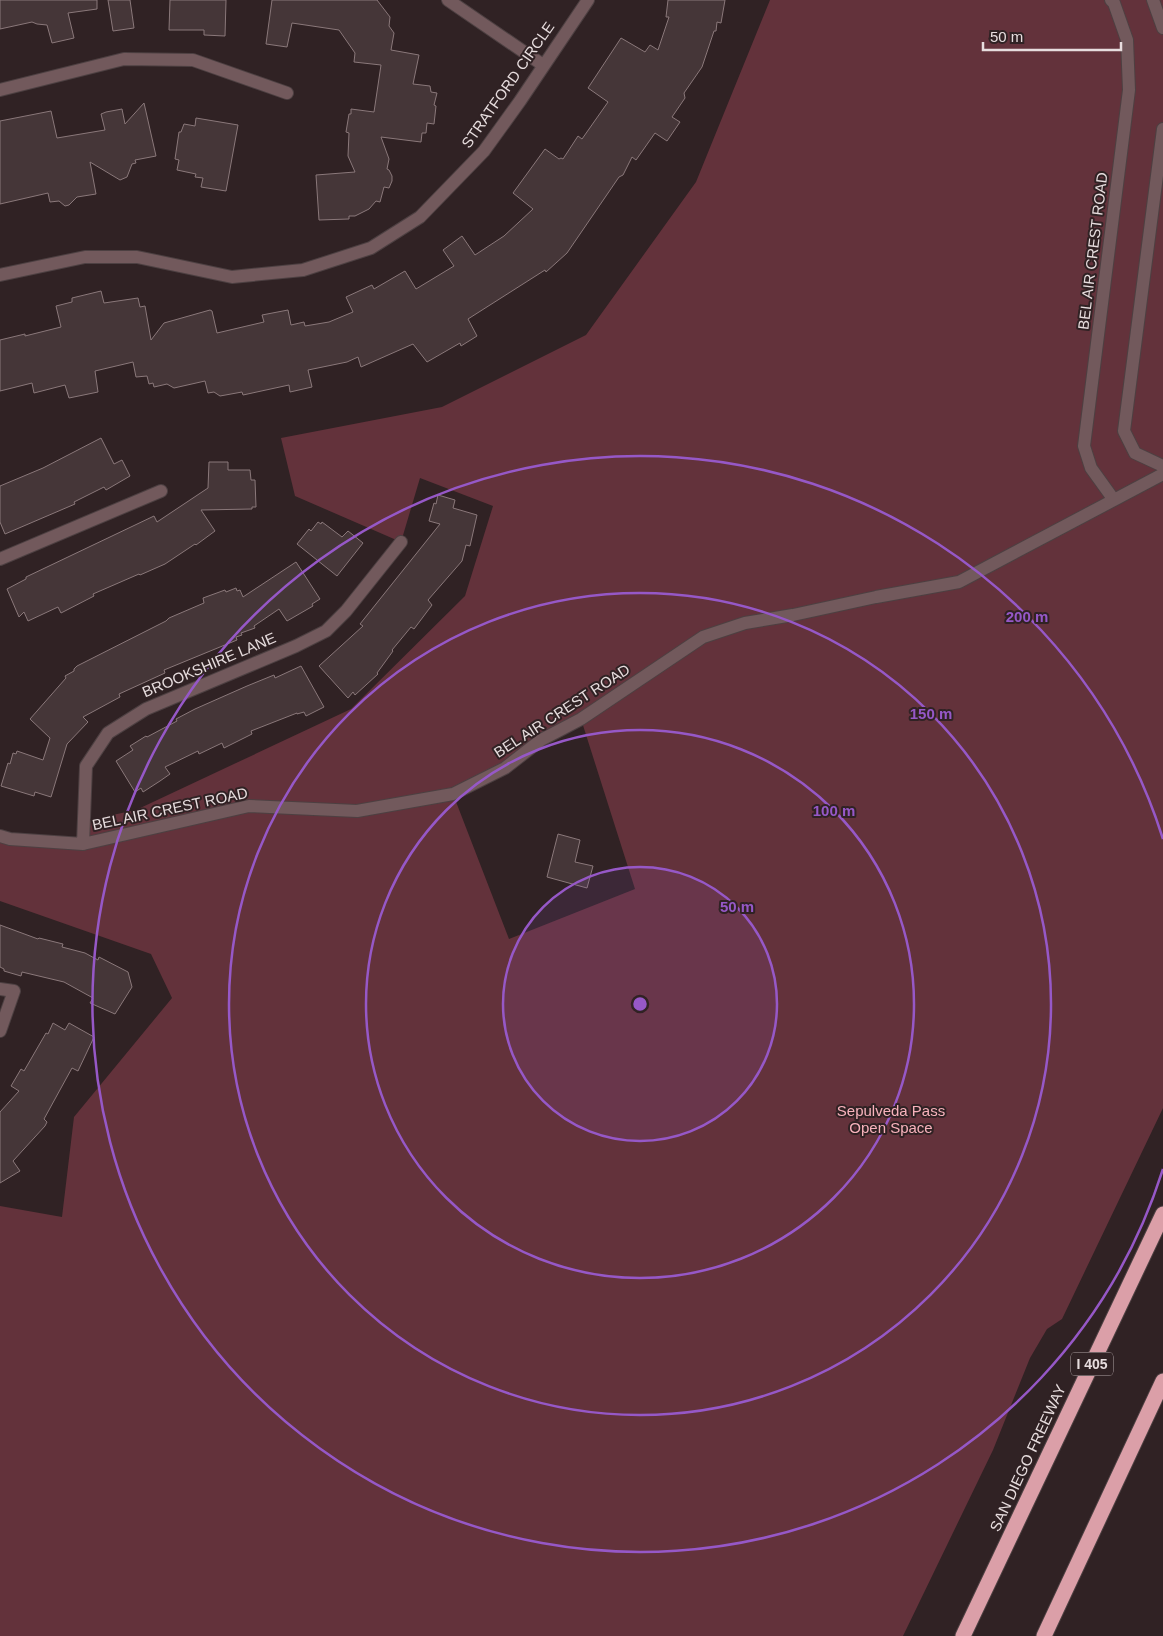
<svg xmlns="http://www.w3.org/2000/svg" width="1163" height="1636" font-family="Helvetica,sans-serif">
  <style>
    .green { fill: #63323b; fill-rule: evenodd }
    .building { fill: #453638; stroke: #8a787a }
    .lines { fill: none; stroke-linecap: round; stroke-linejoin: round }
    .minor-casing { stroke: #4d4042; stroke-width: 14 }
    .highway-casing { stroke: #4d4042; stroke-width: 17 }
    .minor { stroke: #72595c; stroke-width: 12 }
    .highway { stroke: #db9fa8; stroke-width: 15 }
    .ring { fill: none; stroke: #9658c7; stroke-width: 2.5 }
    .labels { text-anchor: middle; stroke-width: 4; stroke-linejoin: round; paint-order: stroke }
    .shield { fill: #302224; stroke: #b0a5a6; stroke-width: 1 }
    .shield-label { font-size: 14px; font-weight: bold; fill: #e7ddde }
    .street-label { font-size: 15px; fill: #e7ddde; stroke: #302224 }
    .park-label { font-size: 15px; fill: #f8b2bc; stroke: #302224 }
    .centre { fill: #9658c7; stroke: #302224; stroke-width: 2.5 }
    .ring-label { font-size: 15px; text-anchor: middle; font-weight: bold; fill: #9658c7; stroke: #302224; stroke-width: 4; stroke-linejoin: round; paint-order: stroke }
  </style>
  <rect width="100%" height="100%" fill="#302224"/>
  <path class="green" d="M 770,0 L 1163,0 L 1163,1108 L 1062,1319 L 1047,1329 L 1030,1358 L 993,1450 L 903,1636 L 0,1636 L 0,1206 L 62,1217 L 74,1117 L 172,998 L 151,954 L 0,901 L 0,836 L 82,844 L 84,821 L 136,810 L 351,709 L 465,596 L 493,506 L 420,478 L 401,542 L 295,496 L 281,438 L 442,407 L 586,335 L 696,182 ZM 581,719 L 635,889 L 509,939 L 453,794 Z"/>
  <path class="building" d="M 0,0 L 97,0 L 97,9 L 68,13 L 74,38 L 52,43 L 47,25 L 37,24 L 32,22 L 0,29 Z
    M 108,0 L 130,0 L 134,28 L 113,31 Z
    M 170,0 L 226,0 L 225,36 L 204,35 L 204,30 L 169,30 Z
    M 272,0 L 377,0 L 390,17 L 389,26 L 394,33 L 391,50 L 419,55 L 413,84 L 430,86 L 431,92 L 437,93 L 434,105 L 436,106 L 434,124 L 427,123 L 426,133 L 422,133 L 421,142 L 381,137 L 389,159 L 387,169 L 389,170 L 392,176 L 392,181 L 389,188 L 384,187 L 380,202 L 376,201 L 369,209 L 355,216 L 349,216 L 349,219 L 319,220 L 316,175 L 355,172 L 348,156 L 349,133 L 346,132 L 349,114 L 351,114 L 351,109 L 374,112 L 381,65 L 354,62 L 355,53 L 339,30 L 292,23 L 287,47 L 266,44 Z
    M 668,0 L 725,0 L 721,23 L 717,22 L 716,31 L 714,31 L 702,67 L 684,93 L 685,98 L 672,117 L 680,122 L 667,141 L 655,133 L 636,160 L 632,157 L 623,175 L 619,177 L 567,253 L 546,272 L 545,270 L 468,319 L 477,336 L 461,346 L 460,343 L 427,362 L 413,344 L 361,367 L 358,357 L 347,362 L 308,370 L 312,387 L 290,392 L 289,385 L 243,395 L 242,392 L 220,396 L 214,392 L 208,393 L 205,381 L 174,388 L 167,384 L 154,387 L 153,383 L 149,384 L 147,376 L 136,377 L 133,362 L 95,371 L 98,392 L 69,398 L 65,385 L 34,393 L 32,383 L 0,391 L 0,340 L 25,334 L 25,336 L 61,327 L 56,306 L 72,302 L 72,298 L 101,291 L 104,303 L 138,298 L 140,307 L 145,306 L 151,340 L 164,323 L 210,310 L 212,311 L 217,333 L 264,322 L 262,315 L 288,310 L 291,325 L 304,322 L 305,326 L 329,322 L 353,312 L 346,297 L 372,285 L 374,289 L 405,271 L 416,289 L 454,266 L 443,250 L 462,236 L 475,255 L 504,236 L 533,209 L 513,193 L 545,149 L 559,159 L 561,158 L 563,159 L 578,136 L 582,139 L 608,102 L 588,88 L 621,38 L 645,52 L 650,45 L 658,50 L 669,17 L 666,17 Z
    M 144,103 L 156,156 L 135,160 L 136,163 L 132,164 L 127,177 L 120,180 L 90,162 L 96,194 L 77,197 L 69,205 L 65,206 L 59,201 L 50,202 L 48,193 L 0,204 L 0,121 L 51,111 L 57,138 L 105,130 L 101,114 L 106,112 L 122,109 L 125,124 Z
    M 196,118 L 238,125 L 226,191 L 201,187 L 203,178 L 195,177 L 196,174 L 177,170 L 179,160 L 175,159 L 179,132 L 181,132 L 184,124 L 195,126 Z
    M 101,438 L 114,464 L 122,460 L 130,476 L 106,490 L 104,487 L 74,502 L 75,504 L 5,534 L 0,522 L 0,486 L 43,468 Z
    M 209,462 L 228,462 L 228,470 L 250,470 L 251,480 L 255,480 L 256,507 L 252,507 L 252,509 L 201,510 L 215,531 L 196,545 L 195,544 L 165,564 L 140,575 L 139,574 L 93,594 L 94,596 L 61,613 L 58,607 L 28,621 L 24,612 L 19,617 L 7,589 L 26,579 L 26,577 L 154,516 L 157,522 L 208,488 Z
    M 438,495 L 455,500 L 453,508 L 477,515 L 470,546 L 466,545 L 462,561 L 428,600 L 432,605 L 414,629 L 411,627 L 392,650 L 393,651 L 377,673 L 378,674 L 355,695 L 353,692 L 348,698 L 319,666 L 363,626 L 360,624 L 440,524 L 429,521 L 434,503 L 436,504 Z
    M 318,522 L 321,524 L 322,522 L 342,537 L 348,531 L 363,543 L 337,576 L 297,544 L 309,529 L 311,531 Z
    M 296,562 L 320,599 L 312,604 L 313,606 L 287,621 L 279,609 L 254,626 L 255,628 L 241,633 L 242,635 L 236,637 L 237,640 L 164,670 L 165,673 L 119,694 L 120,697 L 83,717 L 88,722 L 67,744 L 51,797 L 35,792 L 34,796 L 1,786 L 8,763 L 10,764 L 13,753 L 16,754 L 17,751 L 43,760 L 50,738 L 30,719 L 66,678 L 65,676 L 74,671 L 74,669 L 77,666 L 166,621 L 169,618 L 204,603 L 203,598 L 225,590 L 226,592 L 236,588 L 237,591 L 240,590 L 243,597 Z
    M 301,666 L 324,707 L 306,716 L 304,712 L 297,714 L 297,713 L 251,731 L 252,734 L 224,748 L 222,743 L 199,754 L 198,751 L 165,767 L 170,774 L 160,781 L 143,792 L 141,788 L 135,792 L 116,761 L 133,750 L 130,746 L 146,736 L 147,737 L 177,721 L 176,719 L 195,709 L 247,686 L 274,675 L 275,678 Z
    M 558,834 L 580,840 L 575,862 L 593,866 L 587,888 L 547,877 Z
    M 0,925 L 38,939 L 39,938 L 63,944 L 62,947 L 85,953 L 98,960 L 99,957 L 128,972 L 132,987 L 115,1014 L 90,1003 L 93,998 L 64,982 L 22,972 L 21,976 L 4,971 L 4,969 L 0,967 Z
    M 53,1023 L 65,1030 L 69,1023 L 94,1037 L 78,1071 L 72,1068 L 44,1119 L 47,1122 L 45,1126 L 13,1161 L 20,1171 L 0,1183 L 0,1112 L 19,1091 L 11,1086 L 21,1069 L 24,1071 L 46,1033 L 48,1034 Z"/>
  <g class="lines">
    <g class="minor-casing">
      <path id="minor" d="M 448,0 L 543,65
        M 1111,0 L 1114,3 L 1127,40 L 1129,90 L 1084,446 L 1091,468 L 1114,500
        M 1153,0 L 1163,28
        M 0,90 L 124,59 L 193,60 L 287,93
        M 1163,129 L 1124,431 L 1135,453 L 1163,466
        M 0,275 L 85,257 L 137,257 L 232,277 L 303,270 L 371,248 L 420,217 L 484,151 L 520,101 L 588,0
        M 0,559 L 161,491
        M 0,836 L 10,839 L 83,844 L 249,806 L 357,811 L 453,794 L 505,768 L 541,740 L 581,719 L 703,637 L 745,623 L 793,615 L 876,597 L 959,582 L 1163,474
        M 83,844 L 86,766 L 108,733 L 146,709 L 296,646 L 326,631 L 346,611 L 401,542
        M 0,989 L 14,991 L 0,1031"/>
    </g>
    <g class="highway-casing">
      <path id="highway" d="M 963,1636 L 1163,1214
        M 1044,1636 L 1163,1381"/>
    </g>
    <use href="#minor" class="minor"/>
    <use href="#highway" class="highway"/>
  </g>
  <circle cx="640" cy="1004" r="137" fill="#9658c7" fill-opacity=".12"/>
  <g class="ring">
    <circle cx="640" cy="1004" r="137"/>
    <circle cx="640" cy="1004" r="274"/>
    <circle cx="640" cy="1004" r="411"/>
    <path d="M1163 1169A548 548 0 1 1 1163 839"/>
  </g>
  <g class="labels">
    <rect class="shield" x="1071" y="1352.5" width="42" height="23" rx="4"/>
    <g class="shield-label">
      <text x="1092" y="1369">I 405</text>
    </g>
    <g class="street-label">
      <text transform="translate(508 85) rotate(-55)" y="5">STRATFORD CIRCLE</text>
      <text transform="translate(1093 251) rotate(-83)" y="5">BEL AIR CREST ROAD</text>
      <text transform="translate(209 665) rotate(-23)" y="5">BROOKSHIRE LANE</text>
      <text transform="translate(562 711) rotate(-33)" y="5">BEL AIR CREST ROAD</text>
      <text transform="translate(170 809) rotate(-12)" y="5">BEL AIR CREST ROAD</text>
      <text transform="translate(1028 1458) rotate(-65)" y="5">SAN DIEGO FREEWAY</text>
    </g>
    <g class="park-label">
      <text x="891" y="1116">Sepulveda Pass<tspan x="891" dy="17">Open Space</tspan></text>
    </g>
  </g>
  <circle cx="640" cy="1004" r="8" class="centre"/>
  <g class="ring-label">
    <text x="1027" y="622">200 m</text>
    <text x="931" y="719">150 m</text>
    <text x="834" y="816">100 m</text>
    <text x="737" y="912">50 m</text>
  </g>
  <path d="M983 42v8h138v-8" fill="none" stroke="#e7ddde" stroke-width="2.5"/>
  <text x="990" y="42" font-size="15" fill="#e7ddde" stroke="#302224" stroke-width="4" paint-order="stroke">50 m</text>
</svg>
